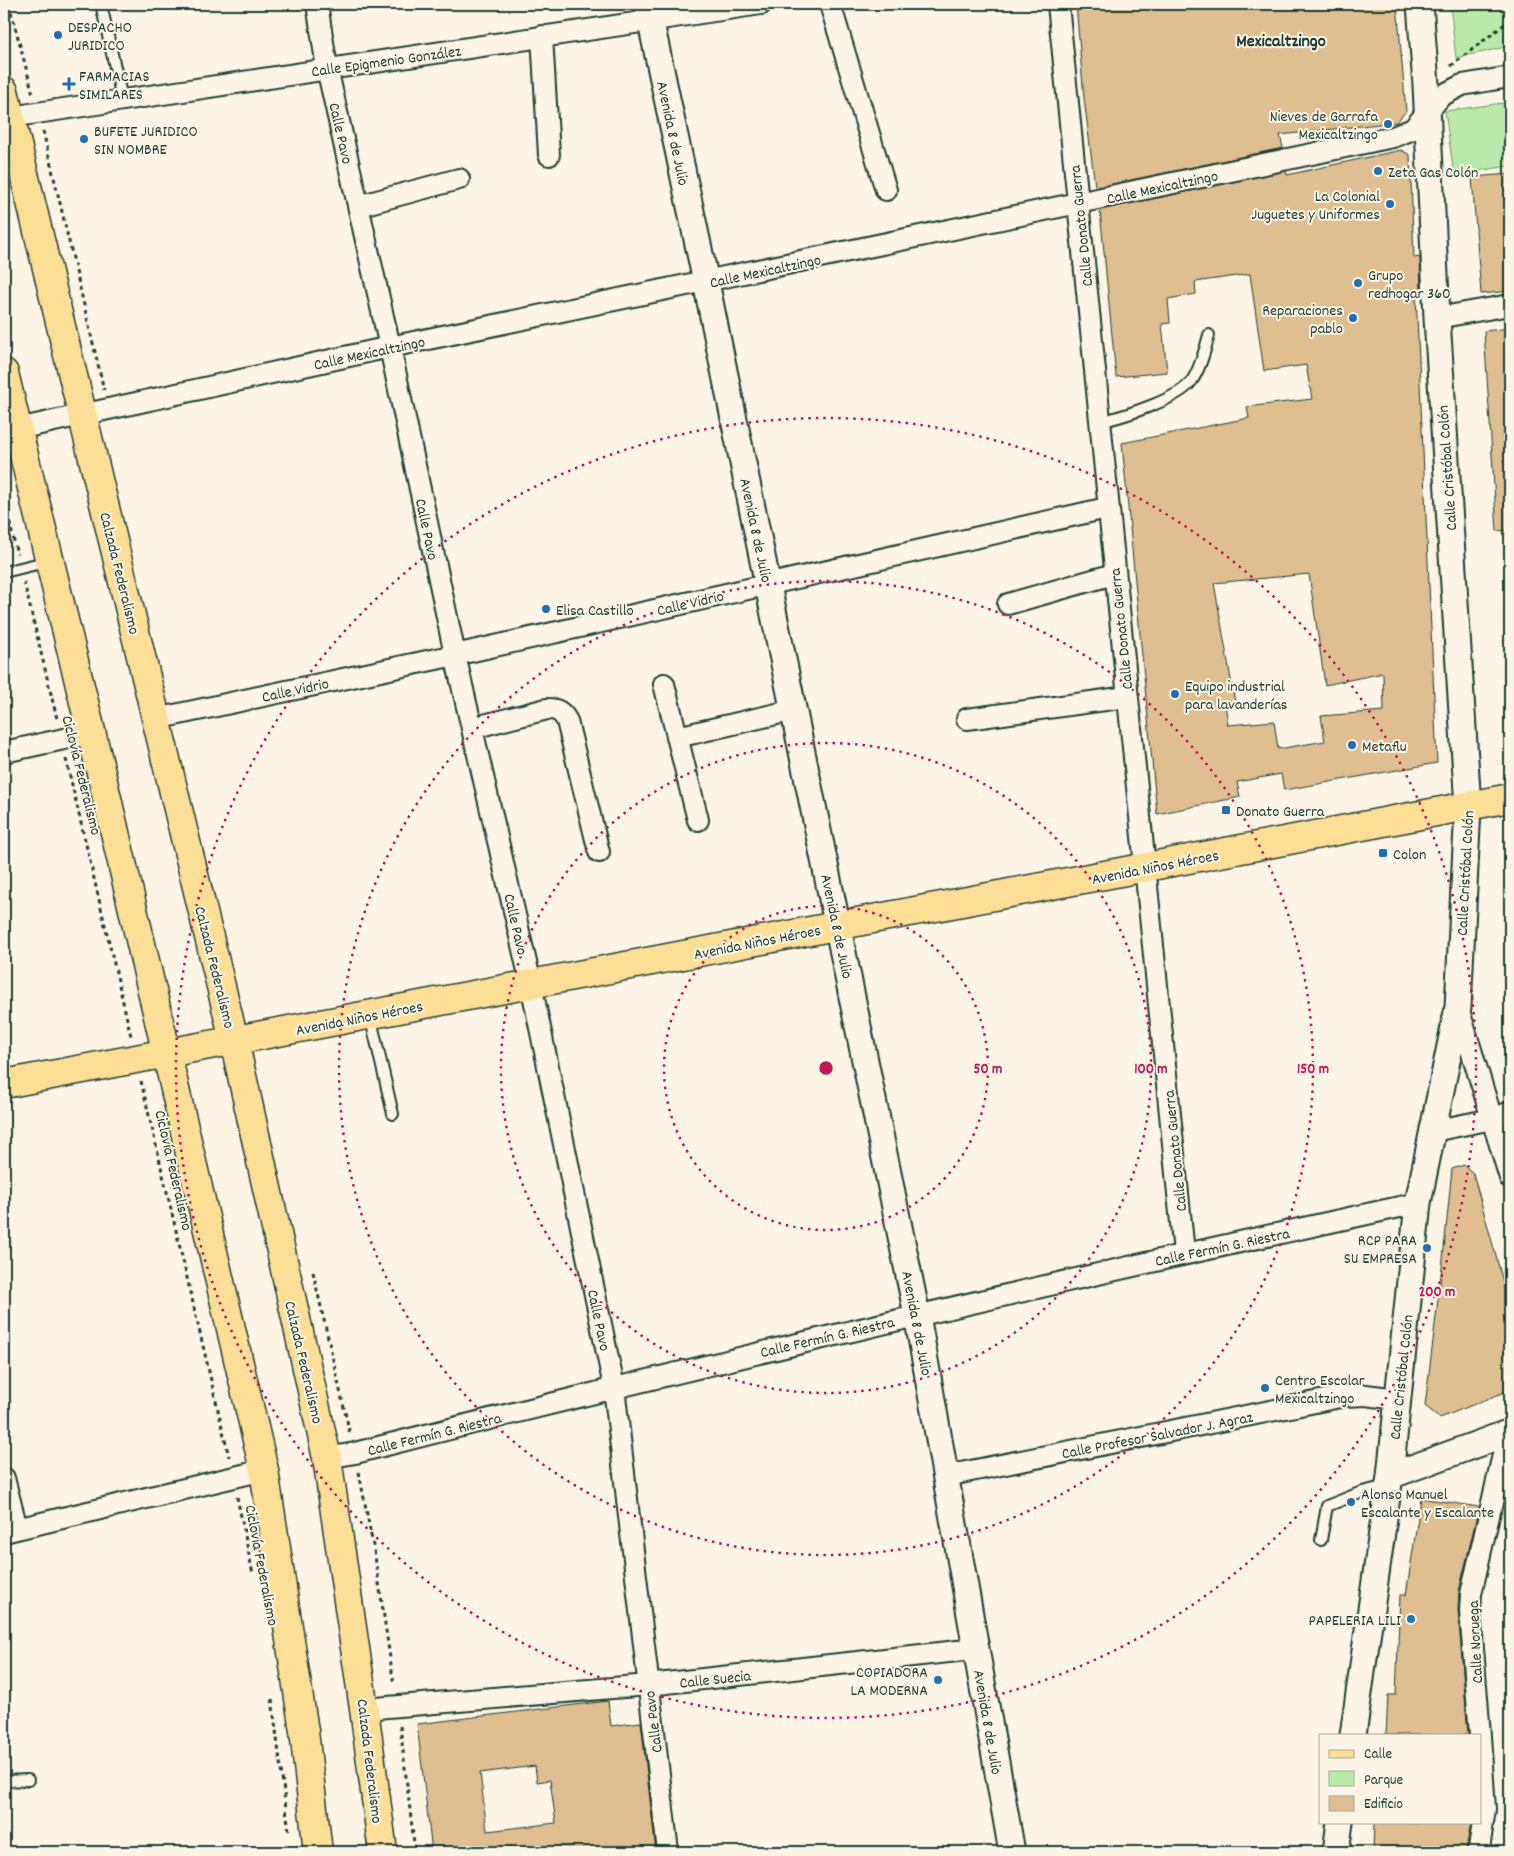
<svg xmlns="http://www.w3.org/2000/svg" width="1514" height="1856" font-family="Dekko,sans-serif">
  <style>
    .green { fill: #baeaaa; stroke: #6c946f }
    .building { fill: #dfbe91; stroke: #1f3d34; fill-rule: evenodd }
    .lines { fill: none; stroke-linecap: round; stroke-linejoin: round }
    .service-casing { stroke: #1f3d34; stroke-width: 14 }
    .minor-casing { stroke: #1f3d34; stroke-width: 24 }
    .tertiary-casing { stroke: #1f3d34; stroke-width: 29 }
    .primary-casing { stroke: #1f3d34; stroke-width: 31 }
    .path { stroke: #1f3d34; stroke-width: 3; stroke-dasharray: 4 4; stroke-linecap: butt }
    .service { stroke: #fcf5e5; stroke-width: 10 }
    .minor { stroke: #fcf5e5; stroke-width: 20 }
    .tertiary { stroke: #fcf5e5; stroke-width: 25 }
    .primary { stroke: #fcde96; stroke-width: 28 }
    .ring { fill: none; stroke: #c2185b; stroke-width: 2.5; stroke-dasharray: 2.5 5 }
    .poi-dot { fill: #1f6fb2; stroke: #fcf5e5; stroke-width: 2 }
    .labels { text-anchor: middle; stroke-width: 4; stroke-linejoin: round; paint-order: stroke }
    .poi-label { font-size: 16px; fill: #1f3d34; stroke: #fcf5e5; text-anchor: start }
    .street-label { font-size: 16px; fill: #1f3d34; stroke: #fcf5e5 }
    .neighbourhood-label { font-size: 18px; font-weight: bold; fill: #1f3d34; stroke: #fcf5e5 }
    .centre { fill: #c2185b; stroke: #fcf5e5; stroke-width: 2.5 }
    .ring-label { font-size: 15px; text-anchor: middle; font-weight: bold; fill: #c2185b; stroke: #fcf5e5; stroke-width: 4; stroke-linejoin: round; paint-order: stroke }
  </style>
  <rect width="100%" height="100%" fill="#fcf5e5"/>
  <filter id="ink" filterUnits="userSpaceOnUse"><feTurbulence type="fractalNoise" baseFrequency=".02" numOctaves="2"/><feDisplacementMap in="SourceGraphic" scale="10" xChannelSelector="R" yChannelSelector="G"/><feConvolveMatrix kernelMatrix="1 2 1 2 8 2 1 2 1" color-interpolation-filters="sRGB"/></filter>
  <g filter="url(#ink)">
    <path class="green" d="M 1450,4 L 1510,4 L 1510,46 L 1456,58 Z
      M 1510,102 L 1510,166 L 1454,174 L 1445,111 Z"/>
    <path class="building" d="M 1076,4 L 1397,4 L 1406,111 L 1397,122 L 1280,135 L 1283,148 L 1098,187 L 1098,185 L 1095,186 L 1084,98 Z
      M 1401,150 L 1410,155 L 1414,258 L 1420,257 L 1421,293 L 1416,294 L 1437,763 L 1284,790 L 1281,774 L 1237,782 L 1240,797 L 1157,814 L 1122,443 L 1249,418 L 1247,407 L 1312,399 L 1306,365 L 1264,371 L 1250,274 L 1195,282 L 1196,294 L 1168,299 L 1170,323 L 1162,324 L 1167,372 L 1116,377 L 1100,210 L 1286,171 L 1287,175 ZM 1309,574 L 1325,685 L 1383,673 L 1384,711 L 1321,716 L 1325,741 L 1278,749 L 1274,721 L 1228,725 L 1225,704 L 1235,702 L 1214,583 Z
      M 1510,174 L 1510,291 L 1481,294 L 1472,177 Z
      M 1510,328 L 1510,530 L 1497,531 L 1484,331 Z
      M 1464,1165 L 1473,1173 L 1510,1307 L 1510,1390 L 1440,1418 L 1425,1406 L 1443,1259 L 1452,1169 Z
      M 1421,1498 L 1479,1507 L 1459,1591 L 1458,1610 L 1468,1735 L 1386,1735 L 1388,1695 L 1396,1695 L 1400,1595 L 1406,1595 Z
      M 608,1701 L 611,1726 L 641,1722 L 656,1852 L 432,1852 L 417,1724 ZM 535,1766 L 537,1782 L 550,1780 L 556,1823 L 487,1831 L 480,1773 Z
      M 1374,1822 L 1471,1822 L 1466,1849 L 1446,1852 L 1373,1852 Z"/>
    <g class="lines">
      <g class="service-casing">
        <path id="service" d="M 101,4 L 122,99
          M 1099,422 C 1121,417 1182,399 1193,379 C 1201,366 1205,350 1209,335
          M 4,572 L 49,561
          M 370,1015 L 393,1114
          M 1321,1540 L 1327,1506 L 1362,1492 L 1387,1486
          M 4,1781 L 28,1780"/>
      </g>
      <g class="minor-casing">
        <path id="minor" d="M 317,4 L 327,68 L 390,347 L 455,655 L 531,984 L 614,1387 L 668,1852
          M 830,4 L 886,190
          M 1058,4 L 1184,1253
          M 542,36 L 549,155
          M 10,117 L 761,4
          M 358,206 L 459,179
          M 1437,318 L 1510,305
          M 4,432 L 390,347 L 1393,137 L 1413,129 L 1441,96 L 1462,85 L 1510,77
          M 1008,604 L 1114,574
          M 664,684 L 698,820
          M 156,719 L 455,655 L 1107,508
          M 967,719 L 1127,697
          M 472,728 L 547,709 C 558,709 562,712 567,721 L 599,852
          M 677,737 L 794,710
          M 4,752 L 92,733
          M 1458,1007 L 1510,1178
          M 1433,1131 L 1492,1119 L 1510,1112
          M 327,1458 L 355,1453 C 708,1363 1062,1280 1418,1203
          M 946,1476 L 1345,1396 L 1366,1395 L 1397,1399
          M 4,1478 L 17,1528
          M 4,1532 L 264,1470
          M 364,1709 L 648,1685 L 976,1649
          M 1480,1735 L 1470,1611 L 1471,1594 L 1508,1433
          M 1477,1852 L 1479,1849 L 1485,1809 L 1480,1736"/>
      </g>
      <g class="tertiary-casing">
        <path id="tertiary" d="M 647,4 L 706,282 L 917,1315 L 1012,1852
          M 1390,1476 L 1510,1432
          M 1353,1735 L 1390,1476 L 1418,1203 L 1458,1007 L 1468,807 L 1437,318 L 1426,85 L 1420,4
          M 1336,1852 L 1340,1822"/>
      </g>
      <g class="primary-casing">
        <path id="primary" d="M 4,91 L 234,1040 L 327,1458 L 364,1709 L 383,1852
          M 4,373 L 99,764 L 264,1470 L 304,1731 L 318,1852
          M 4,1084 L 1510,798"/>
      </g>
      <path class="path" d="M 9,4 L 33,94
        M 1451,66 L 1510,20
        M 43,131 L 104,390
        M 4,499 L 17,554
        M 24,582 L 57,719
        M 66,759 L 131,1036
        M 141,1081 L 229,1457
        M 313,1272 L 350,1434
        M 359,1472 L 375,1556 L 394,1685
        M 237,1497 L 253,1574
        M 272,1699 L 289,1832
        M 400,1726 L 415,1852"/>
      <use href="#service" class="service"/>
      <use href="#minor" class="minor"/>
      <use href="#tertiary" class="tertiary"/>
      <use href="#primary" class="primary"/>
    </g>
  </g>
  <g class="ring">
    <circle cx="826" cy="1068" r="162"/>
    <circle cx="826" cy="1068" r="325"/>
    <circle cx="826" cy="1068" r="487"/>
    <circle cx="826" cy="1068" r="650"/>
  </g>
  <g class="poi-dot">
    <circle cx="58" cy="35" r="5"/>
    <path d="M66.5 76.5h5v5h5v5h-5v5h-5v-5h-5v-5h5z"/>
    <circle cx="1388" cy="124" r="5"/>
    <circle cx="84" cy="139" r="5"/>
    <circle cx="1378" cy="171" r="5"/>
    <circle cx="1390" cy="204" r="5"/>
    <circle cx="1358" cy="283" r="5"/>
    <circle cx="1353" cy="318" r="5"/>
    <circle cx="546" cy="609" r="5"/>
    <circle cx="1175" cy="694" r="5"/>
    <circle cx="1352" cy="745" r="5"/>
    <rect x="1221" y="805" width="10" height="10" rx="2.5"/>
    <rect x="1378" y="848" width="10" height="10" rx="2.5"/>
    <circle cx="1427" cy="1248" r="5"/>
    <circle cx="1265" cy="1388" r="5"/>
    <circle cx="1351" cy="1502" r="5"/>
    <circle cx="1411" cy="1619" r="5"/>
    <circle cx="938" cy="1680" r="5"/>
  </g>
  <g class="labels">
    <g class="poi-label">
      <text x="68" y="32">DESPACHO<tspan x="68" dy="18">JURIDICO</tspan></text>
      <text x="79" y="81">FARMACIAS<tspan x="79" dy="18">SIMILARES</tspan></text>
      <text x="1378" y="121" text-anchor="end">Nieves de Garrafa<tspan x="1378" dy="18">Mexicaltzingo</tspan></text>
      <text x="94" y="136">BUFETE JURIDICO<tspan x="94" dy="18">SIN NOMBRE</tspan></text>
      <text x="1388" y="177">Zeta Gas Colón</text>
      <text x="1380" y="201" text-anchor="end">La Colonial<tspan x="1380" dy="18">Juguetes y Uniformes</tspan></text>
      <text x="1368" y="280">Grupo<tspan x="1368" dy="18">redhogar 360</tspan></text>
      <text x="1343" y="315" text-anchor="end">Reparaciones<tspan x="1343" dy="18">pablo</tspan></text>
      <text x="556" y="615">Elisa Castillo</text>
      <text x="1185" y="691">Equipo industrial<tspan x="1185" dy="18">para lavanderías</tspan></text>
      <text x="1362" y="751">Metaflu</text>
      <text x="1236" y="816">Donato Guerra</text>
      <text x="1393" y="859">Colon</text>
      <text x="1417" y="1245" text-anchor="end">RCP PARA<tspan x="1417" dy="18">SU EMPRESA</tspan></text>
      <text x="1275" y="1385">Centro Escolar<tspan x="1275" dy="18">Mexicaltzingo</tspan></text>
      <text x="1361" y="1499">Alonso Manuel<tspan x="1361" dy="18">Escalante y Escalante</tspan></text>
      <text x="1401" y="1625" text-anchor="end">PAPELERIA LILI</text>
      <text x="928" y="1677" text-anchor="end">COPIADORA<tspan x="928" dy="18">LA MODERNA</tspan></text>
    </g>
    <g class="street-label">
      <text transform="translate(386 60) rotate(-8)" y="6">Calle Epigmenio González</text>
      <text transform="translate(342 133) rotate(77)" y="6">Calle Pavo</text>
      <text transform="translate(674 133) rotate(78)" y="6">Avenida 8 de Julio</text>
      <text transform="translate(1162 186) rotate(-12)" y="6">Calle Mexicaltzingo</text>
      <text transform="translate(1080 226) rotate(-96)" y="6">Calle Donato Guerra</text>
      <text transform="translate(765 270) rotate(-12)" y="6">Calle Mexicaltzingo</text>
      <text transform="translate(369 352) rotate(-12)" y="6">Calle Mexicaltzingo</text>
      <text transform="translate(1446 468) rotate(-94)" y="6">Calle Cristóbal Colón</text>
      <text transform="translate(428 529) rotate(78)" y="6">Calle Pavo</text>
      <text transform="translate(757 530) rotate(78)" y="6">Avenida 8 de Julio</text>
      <text transform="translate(121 573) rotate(76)" y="6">Calzada Federalismo</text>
      <text transform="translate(690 602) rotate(-13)" y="6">Calle Vidrio</text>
      <text transform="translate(1120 629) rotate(-96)" y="6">Calle Donato Guerra</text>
      <text transform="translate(295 689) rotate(-12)" y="6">Calle Vidrio</text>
      <text transform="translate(83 775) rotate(76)" y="6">Ciclovía Federalismo</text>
      <text transform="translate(1155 866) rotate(-11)" y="6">Avenida Niños Héroes</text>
      <text transform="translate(1464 873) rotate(-87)" y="6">Calle Cristóbal Colón</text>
      <text transform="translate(517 924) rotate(77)" y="6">Calle Pavo</text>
      <text transform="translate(838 926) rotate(78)" y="6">Avenida 8 de Julio</text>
      <text transform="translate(757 941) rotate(-11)" y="6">Avenida Niños Héroes</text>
      <text transform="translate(216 967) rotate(76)" y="6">Calzada Federalismo</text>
      <text transform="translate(359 1017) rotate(-11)" y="6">Avenida Niños Héroes</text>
      <text transform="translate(1174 1151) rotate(-96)" y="6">Calle Donato Guerra</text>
      <text transform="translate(175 1170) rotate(77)" y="6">Ciclovía Federalismo</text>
      <text transform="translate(1222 1246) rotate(-12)" y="6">Calle Fermín G. Riestra</text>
      <text transform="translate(600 1320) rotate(78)" y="6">Calle Pavo</text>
      <text transform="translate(918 1323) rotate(79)" y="6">Avenida 8 de Julio</text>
      <text transform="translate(827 1336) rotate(-13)" y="6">Calle Fermín G. Riestra</text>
      <text transform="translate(305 1362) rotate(77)" y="6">Calzada Federalismo</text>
      <text transform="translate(1400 1377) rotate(-84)" y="6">Calle Cristóbal Colón</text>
      <text transform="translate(434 1433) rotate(-14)" y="6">Calle Fermín G. Riestra</text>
      <text transform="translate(1157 1434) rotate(-11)" y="6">Calle Profesor Salvador J. Agraz</text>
      <text transform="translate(263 1565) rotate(79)" y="6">Ciclovía Federalismo</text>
      <text transform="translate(1474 1642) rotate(-93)" y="6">Calle Noruega</text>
      <text transform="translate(715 1678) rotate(-6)" y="6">Calle Suecia</text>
      <text transform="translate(652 1722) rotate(-97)" y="6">Calle Pavo</text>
      <text transform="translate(989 1722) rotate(80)" y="6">Avenida 8 de Julio</text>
      <text transform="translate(371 1761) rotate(83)" y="6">Calzada Federalismo</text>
    </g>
    <g class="neighbourhood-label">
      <text x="1281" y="46">Mexicaltzingo</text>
    </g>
  </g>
  <circle cx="826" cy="1068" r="8" class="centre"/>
  <g class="ring-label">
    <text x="988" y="1073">50 m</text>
    <text x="1151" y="1073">100 m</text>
    <text x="1313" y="1073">150 m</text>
    <text x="1437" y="1296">200 m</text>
  </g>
  <rect width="1514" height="1856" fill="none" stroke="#fcf5e5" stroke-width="20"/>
  <rect x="10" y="10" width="1494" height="1836" fill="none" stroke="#1f3d34" stroke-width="2" filter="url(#ink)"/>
  <rect x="1319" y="1734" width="162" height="90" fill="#fcf5e5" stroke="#a4ab9e"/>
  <rect x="1329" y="1750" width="25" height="8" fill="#fcde96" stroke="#a4ab9e"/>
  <text x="1364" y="1758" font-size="15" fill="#1f3d34">Calle</text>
  <rect x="1329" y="1771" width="25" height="15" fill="#baeaaa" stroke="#a4ab9e"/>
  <text x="1364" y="1784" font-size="15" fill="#1f3d34">Parque</text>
  <rect x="1329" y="1796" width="25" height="15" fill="#dfbe91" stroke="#a4ab9e"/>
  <text x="1364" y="1808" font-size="15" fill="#1f3d34">Edificio</text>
</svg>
